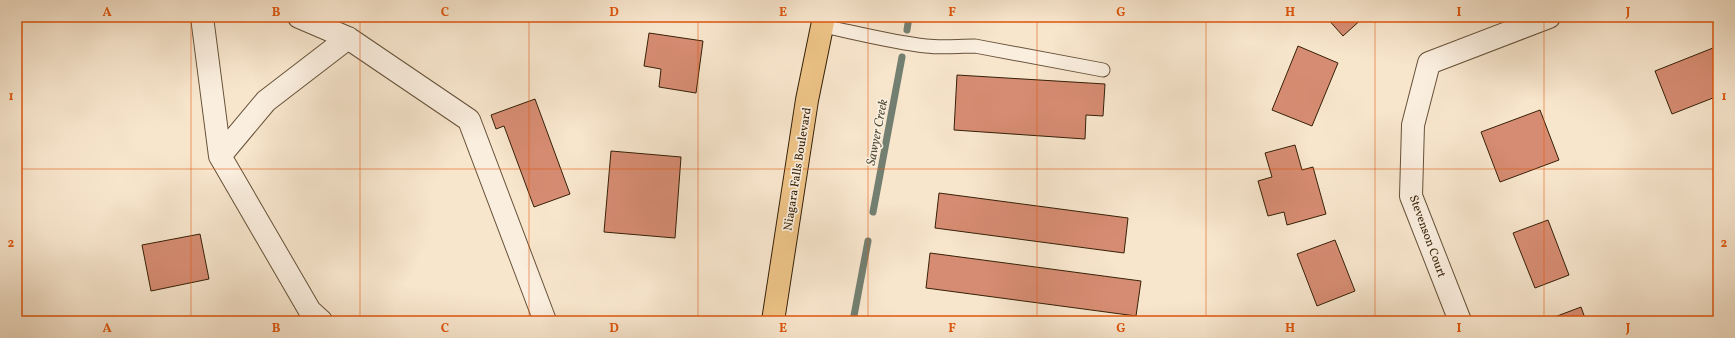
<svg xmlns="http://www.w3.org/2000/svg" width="1735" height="338" font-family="Vollkorn,serif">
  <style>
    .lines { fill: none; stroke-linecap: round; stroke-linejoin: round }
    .stream { stroke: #737f71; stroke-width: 7 }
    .building { fill: #d68c72; stroke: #352007 }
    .lane-casing { stroke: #665138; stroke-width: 15 }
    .street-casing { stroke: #665138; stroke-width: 24 }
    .primary-casing { stroke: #352007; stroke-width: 24 }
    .lane { stroke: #faeede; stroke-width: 13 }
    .street { stroke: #faeede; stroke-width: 22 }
    .primary { stroke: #ecc286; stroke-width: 22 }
    .grid { fill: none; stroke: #df560c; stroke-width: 1; stroke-opacity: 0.55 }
    .labels { text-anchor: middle; stroke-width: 3.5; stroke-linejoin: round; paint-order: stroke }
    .street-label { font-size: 12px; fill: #352007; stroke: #faeede }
    .water-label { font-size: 13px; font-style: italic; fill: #54503c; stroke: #faeede }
    .neatline { fill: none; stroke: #df560c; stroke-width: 1.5 }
    .grid-label { font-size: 13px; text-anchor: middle; font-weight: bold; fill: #df560c }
  </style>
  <rect width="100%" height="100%" fill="#f7e5cc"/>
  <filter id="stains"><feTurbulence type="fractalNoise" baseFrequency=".005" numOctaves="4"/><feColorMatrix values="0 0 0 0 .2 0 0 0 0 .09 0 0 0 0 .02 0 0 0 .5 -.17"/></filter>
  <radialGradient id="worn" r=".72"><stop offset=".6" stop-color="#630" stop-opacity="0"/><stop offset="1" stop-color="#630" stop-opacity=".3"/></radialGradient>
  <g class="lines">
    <path class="stream" d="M 907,30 L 909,17
      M 873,212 L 902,57
      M 853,321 L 868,241"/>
  </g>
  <path class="building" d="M 43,17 L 70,17 L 70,21 Z
    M 1326,17 L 1364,17 L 1343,36 Z
    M 649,33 L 703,41 L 696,93 L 659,87 L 661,69 L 644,66 Z
    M 1298,46 L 1338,63 L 1312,126 L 1272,110 Z
    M 1718,46 L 1718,96 L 1672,114 L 1655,71 Z
    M 957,75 L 1105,84 L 1103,116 L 1086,115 L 1085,139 L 954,130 Z
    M 535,99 L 570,194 L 534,207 L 504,126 L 496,129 L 491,115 Z
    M 1540,110 L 1559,160 L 1500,182 L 1481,132 Z
    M 1295,145 L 1302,170 L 1313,167 L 1326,214 L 1287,225 L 1284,212 L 1268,216 L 1258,181 L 1272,177 L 1265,153 Z
    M 611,151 L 681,157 L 675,238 L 604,232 Z
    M 939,193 L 1128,218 L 1124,253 L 935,228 Z
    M 1548,220 L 1569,275 L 1535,288 L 1513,233 Z
    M 200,234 L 209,279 L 151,291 L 142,245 Z
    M 1335,240 L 1355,291 L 1317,306 L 1297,254 Z
    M 930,253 L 1141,281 L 1136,316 L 926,288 Z
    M 1581,307 L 1586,321 L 1544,321 Z"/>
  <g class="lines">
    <g class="lane-casing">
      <path id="lane" d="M 823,26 C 857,33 891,42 926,46 C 943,48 958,46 975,46 L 1103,70"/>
    </g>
    <g class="street-casing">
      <path id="street" d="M 202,17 L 220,156 L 310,311 L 321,321
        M 299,17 L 348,38 L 469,120 L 545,321
        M 220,156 L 266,101 L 348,38
        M 1460,321 L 1411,196 L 1413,125 L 1429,63 L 1549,17"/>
    </g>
    <g class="primary-casing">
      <path id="primary" d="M 773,321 L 807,100 L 824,17"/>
    </g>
    <use href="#lane" class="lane"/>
    <use href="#street" class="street"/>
    <use href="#primary" class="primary"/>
  </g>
  <path class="grid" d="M 191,17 L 191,321M 360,17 L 360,321M 529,17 L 529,321M 698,17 L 698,321M 868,17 L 868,321M 1037,17 L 1037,321M 1206,17 L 1206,321M 1375,17 L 1375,321M 1544,17 L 1544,321M 17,169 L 1718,169"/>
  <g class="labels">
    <g class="street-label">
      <text transform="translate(797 169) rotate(-81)" y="4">Niagara Falls Boulevard</text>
      <text transform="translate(1428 236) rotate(70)" y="4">Stevenson Court</text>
    </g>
    <g class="water-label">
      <text transform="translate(876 132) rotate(-79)" y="5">Sawyer Creek</text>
    </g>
  </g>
  <rect width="1735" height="338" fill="none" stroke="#f7e5cc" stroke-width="44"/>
  <rect x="22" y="22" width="1691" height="294" class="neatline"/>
  <g class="grid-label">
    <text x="107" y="16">A</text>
    <text x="276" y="16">B</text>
    <text x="445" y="16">C</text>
    <text x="614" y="16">D</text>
    <text x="783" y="16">E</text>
    <text x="952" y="16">F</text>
    <text x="1121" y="16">G</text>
    <text x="1290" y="16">H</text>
    <text x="1459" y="16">I</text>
    <text x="1628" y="16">J</text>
    <text x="11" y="100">1</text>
    <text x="1724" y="100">1</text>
    <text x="11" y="247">2</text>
    <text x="1724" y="247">2</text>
    <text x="107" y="332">A</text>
    <text x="276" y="332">B</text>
    <text x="445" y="332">C</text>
    <text x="614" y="332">D</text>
    <text x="783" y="332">E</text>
    <text x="952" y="332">F</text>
    <text x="1121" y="332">G</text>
    <text x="1290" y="332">H</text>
    <text x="1459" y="332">I</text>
    <text x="1628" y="332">J</text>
  </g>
  <rect width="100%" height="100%" filter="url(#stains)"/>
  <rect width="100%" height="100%" fill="url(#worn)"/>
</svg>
